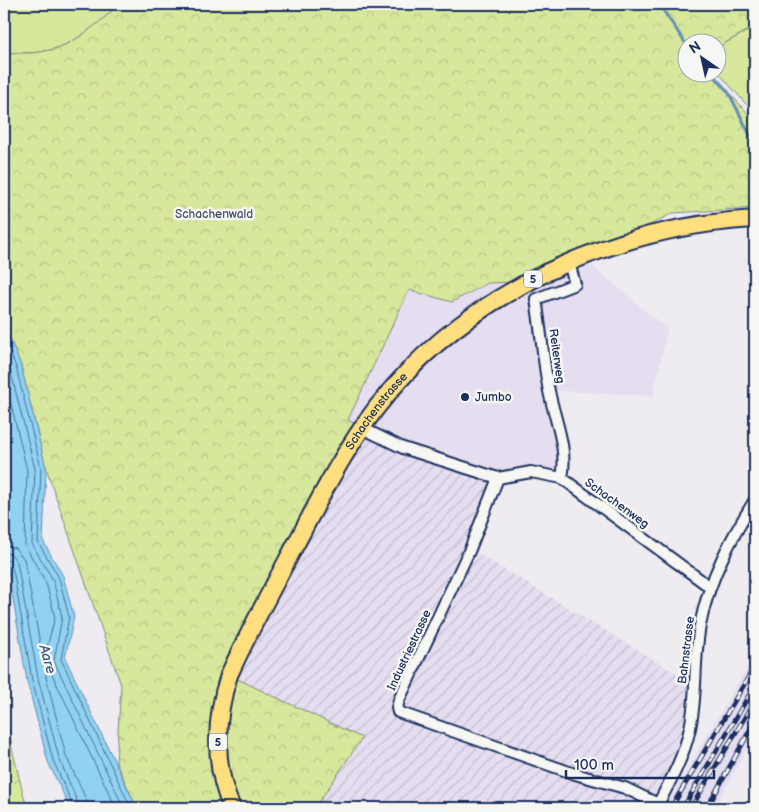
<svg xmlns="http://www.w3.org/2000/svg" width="759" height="812" font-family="'Balsamiq Sans',sans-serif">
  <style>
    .built { fill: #e5ddf0 }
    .industrial { fill: url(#industrial-furrows) }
    .grass { fill: #d7e79b; stroke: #798b7c }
    .forest { fill: url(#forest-crowns); stroke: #798b7c }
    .water { fill: #91d1f2; stroke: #6290b7 }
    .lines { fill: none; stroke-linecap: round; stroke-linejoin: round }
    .shore { stroke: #4a7099; stroke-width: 1 }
    .stream { stroke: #6290b7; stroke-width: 3 }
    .street-casing { stroke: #1b2f5e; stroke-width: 14 }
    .primary-casing { stroke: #1b2f5e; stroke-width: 20 }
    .street { stroke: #f6f6f2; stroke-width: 10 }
    .primary { stroke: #fedf80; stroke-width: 16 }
    .rail-casing { stroke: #1b2f5e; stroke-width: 5 }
    .rail { stroke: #f6f6f2; stroke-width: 3; stroke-dasharray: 9; stroke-linecap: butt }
    .poi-dot { fill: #1b2f5e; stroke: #f6f6f2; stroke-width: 2 }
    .labels { text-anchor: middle; stroke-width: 5; stroke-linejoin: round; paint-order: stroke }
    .shield { fill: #f6f6f2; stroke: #5d6b8a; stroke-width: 1 }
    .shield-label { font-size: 11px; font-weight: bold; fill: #1b2f5e }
    .park-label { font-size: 12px; fill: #41546a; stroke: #f6f6f2 }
    .street-label { font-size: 12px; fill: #1b2f5e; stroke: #f6f6f2 }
    .poi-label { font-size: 12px; fill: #1b2f5e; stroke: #f6f6f2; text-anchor: start }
    .water-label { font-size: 14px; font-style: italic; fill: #385883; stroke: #f6f6f2 }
  </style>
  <defs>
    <pattern id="industrial-furrows" width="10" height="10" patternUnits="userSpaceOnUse" patternTransform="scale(1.25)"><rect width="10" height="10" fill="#e5ddf0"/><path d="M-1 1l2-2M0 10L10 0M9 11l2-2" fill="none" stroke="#c4bed0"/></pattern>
    <pattern id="forest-crowns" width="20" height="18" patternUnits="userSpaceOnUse" patternTransform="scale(1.25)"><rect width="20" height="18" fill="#d7e79b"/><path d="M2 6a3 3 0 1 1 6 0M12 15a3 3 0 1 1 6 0" fill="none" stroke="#b8c688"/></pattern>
  </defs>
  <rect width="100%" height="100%" fill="#eeebf1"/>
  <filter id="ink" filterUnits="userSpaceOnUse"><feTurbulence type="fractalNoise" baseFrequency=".02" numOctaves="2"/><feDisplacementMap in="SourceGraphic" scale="10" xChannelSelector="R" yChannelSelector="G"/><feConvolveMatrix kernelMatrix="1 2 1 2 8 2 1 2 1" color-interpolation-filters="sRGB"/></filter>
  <g filter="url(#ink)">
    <path class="built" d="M 576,252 L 667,329 L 653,396 L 549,390 L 562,478 L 547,475 L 508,478 L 403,448 L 347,421 L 409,290 L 452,302 L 488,283 L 516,282 Z
      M 755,655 L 755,733 L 715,808 L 664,808 Z"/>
    <path class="industrial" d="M 362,428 L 498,478 L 470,549 L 694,684 L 691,725 L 656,808 L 315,808 L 362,738 L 229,675 Z"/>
    <path class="grass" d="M 4,4 L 120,4 C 80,39 60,58 4,52 Z
      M 755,27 L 755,114 L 717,71 L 716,48 Z"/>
    <path class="forest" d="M 120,4 L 755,4 L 754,27 L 718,47 L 716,42 L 686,42 L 686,72 L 711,73 L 755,121 L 755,208 L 673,213 L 652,224 L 576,252 L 516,282 L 488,283 L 452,302 L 409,290 L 348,420 L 362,428 L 229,675 L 362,738 L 315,808 L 137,808 L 116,762 L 121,685 L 46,468 L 21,366 L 4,324 L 4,52 C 60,58 80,39 120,4 Z
      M 4,688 L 12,749 L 25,801 L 41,808 L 4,808 Z"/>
    <path class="water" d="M 4,324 L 21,366 L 46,468 L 43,541 L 63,576 L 74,617 L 65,658 L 137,808 L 70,808 L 48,762 L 27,681 L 9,576 L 4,557 Z"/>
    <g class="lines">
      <path class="shore" d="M 4,337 L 16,367 L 41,468 L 38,542 L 59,578 L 69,617 L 61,659 L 131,808
        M 4,354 L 10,369 L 35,469 L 32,544 L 53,580 L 62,617 L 54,661 L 124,808
        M 4,375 L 27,470 L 25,545 L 46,583 L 55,617 L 45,655 L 42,654 L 24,559 L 15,548 L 4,545
        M 4,553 L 11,554 L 17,562 L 38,678 L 59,758 L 80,808
        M 4,559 L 10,561 L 14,575 L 32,680 L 53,760 L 74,808
        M 88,808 L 86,799 L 66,756 L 46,677 L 46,666 L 49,668 L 116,808"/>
      <path class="stream" d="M 659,4 L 686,44
        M 711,72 L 729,93 L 755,145"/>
      <g class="street-casing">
        <path id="street" d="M 362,428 L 403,448 L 498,478 L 470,549 L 399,700 L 397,708 L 398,712 L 575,774 L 625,788 L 658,804
          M 498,478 L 531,472 L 562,478 L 710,587
          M 562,478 C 568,448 555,421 549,391 C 543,361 541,329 536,299 L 575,284 L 569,263
          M 656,808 C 670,782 684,757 690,728 C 698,693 693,656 701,621 C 710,577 731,538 755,500"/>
      </g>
      <g class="primary-casing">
        <g id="primary">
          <path id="s1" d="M 232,808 C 213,766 215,718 229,675 C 250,629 274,585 298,540 C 322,494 345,449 377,407 C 466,292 612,227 755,219"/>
        </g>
      </g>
      <use href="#street" class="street"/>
      <use href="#primary" class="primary"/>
      <g class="rail-casing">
        <path id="rail" d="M 671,808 L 755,666
          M 683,808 L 755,685
          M 691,808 L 755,700
          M 707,808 L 755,721"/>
      </g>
      <use href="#rail" class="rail"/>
    </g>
  </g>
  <circle class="poi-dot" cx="465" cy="397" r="5"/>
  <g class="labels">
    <g class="shield">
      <rect x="524" y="270.5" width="18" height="17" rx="4"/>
      <rect x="209" y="733.5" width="18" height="17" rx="4"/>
    </g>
    <g class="shield-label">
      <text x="533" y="283">5</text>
      <text x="218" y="746">5</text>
    </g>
    <g class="park-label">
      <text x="214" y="218">Schachenwald</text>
    </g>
    <g class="street-label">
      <text transform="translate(557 356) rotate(82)" y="4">Reiterweg</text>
      <text dy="4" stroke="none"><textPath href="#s1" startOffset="439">Schachenstrasse</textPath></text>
      <text transform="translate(617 503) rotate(36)" y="4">Schachenweg</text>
      <text transform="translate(409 650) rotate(-65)" y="4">Industriestrasse</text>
      <text transform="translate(686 650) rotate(-83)" y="4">Bahnstrasse</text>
    </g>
    <g class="poi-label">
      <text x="475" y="401">Jumbo</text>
    </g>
    <g class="water-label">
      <text transform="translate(48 659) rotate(74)" y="5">Aare</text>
    </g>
  </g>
  <rect width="759" height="812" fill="none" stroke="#f6f6f2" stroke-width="20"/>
  <rect x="10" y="10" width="739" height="792" fill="none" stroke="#1b2f5e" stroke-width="2" filter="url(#ink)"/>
  <g transform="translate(702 58) rotate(326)"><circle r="24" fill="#f6f6f2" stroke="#9ea6b7"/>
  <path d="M0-4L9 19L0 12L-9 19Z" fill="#1b2f5e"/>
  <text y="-8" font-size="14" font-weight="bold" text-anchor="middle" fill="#1b2f5e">N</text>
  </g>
  <path d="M566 770v8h148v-8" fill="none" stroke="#1b2f5e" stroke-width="2.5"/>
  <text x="574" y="770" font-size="15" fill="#1b2f5e" stroke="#f6f6f2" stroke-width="4" paint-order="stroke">100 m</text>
</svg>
